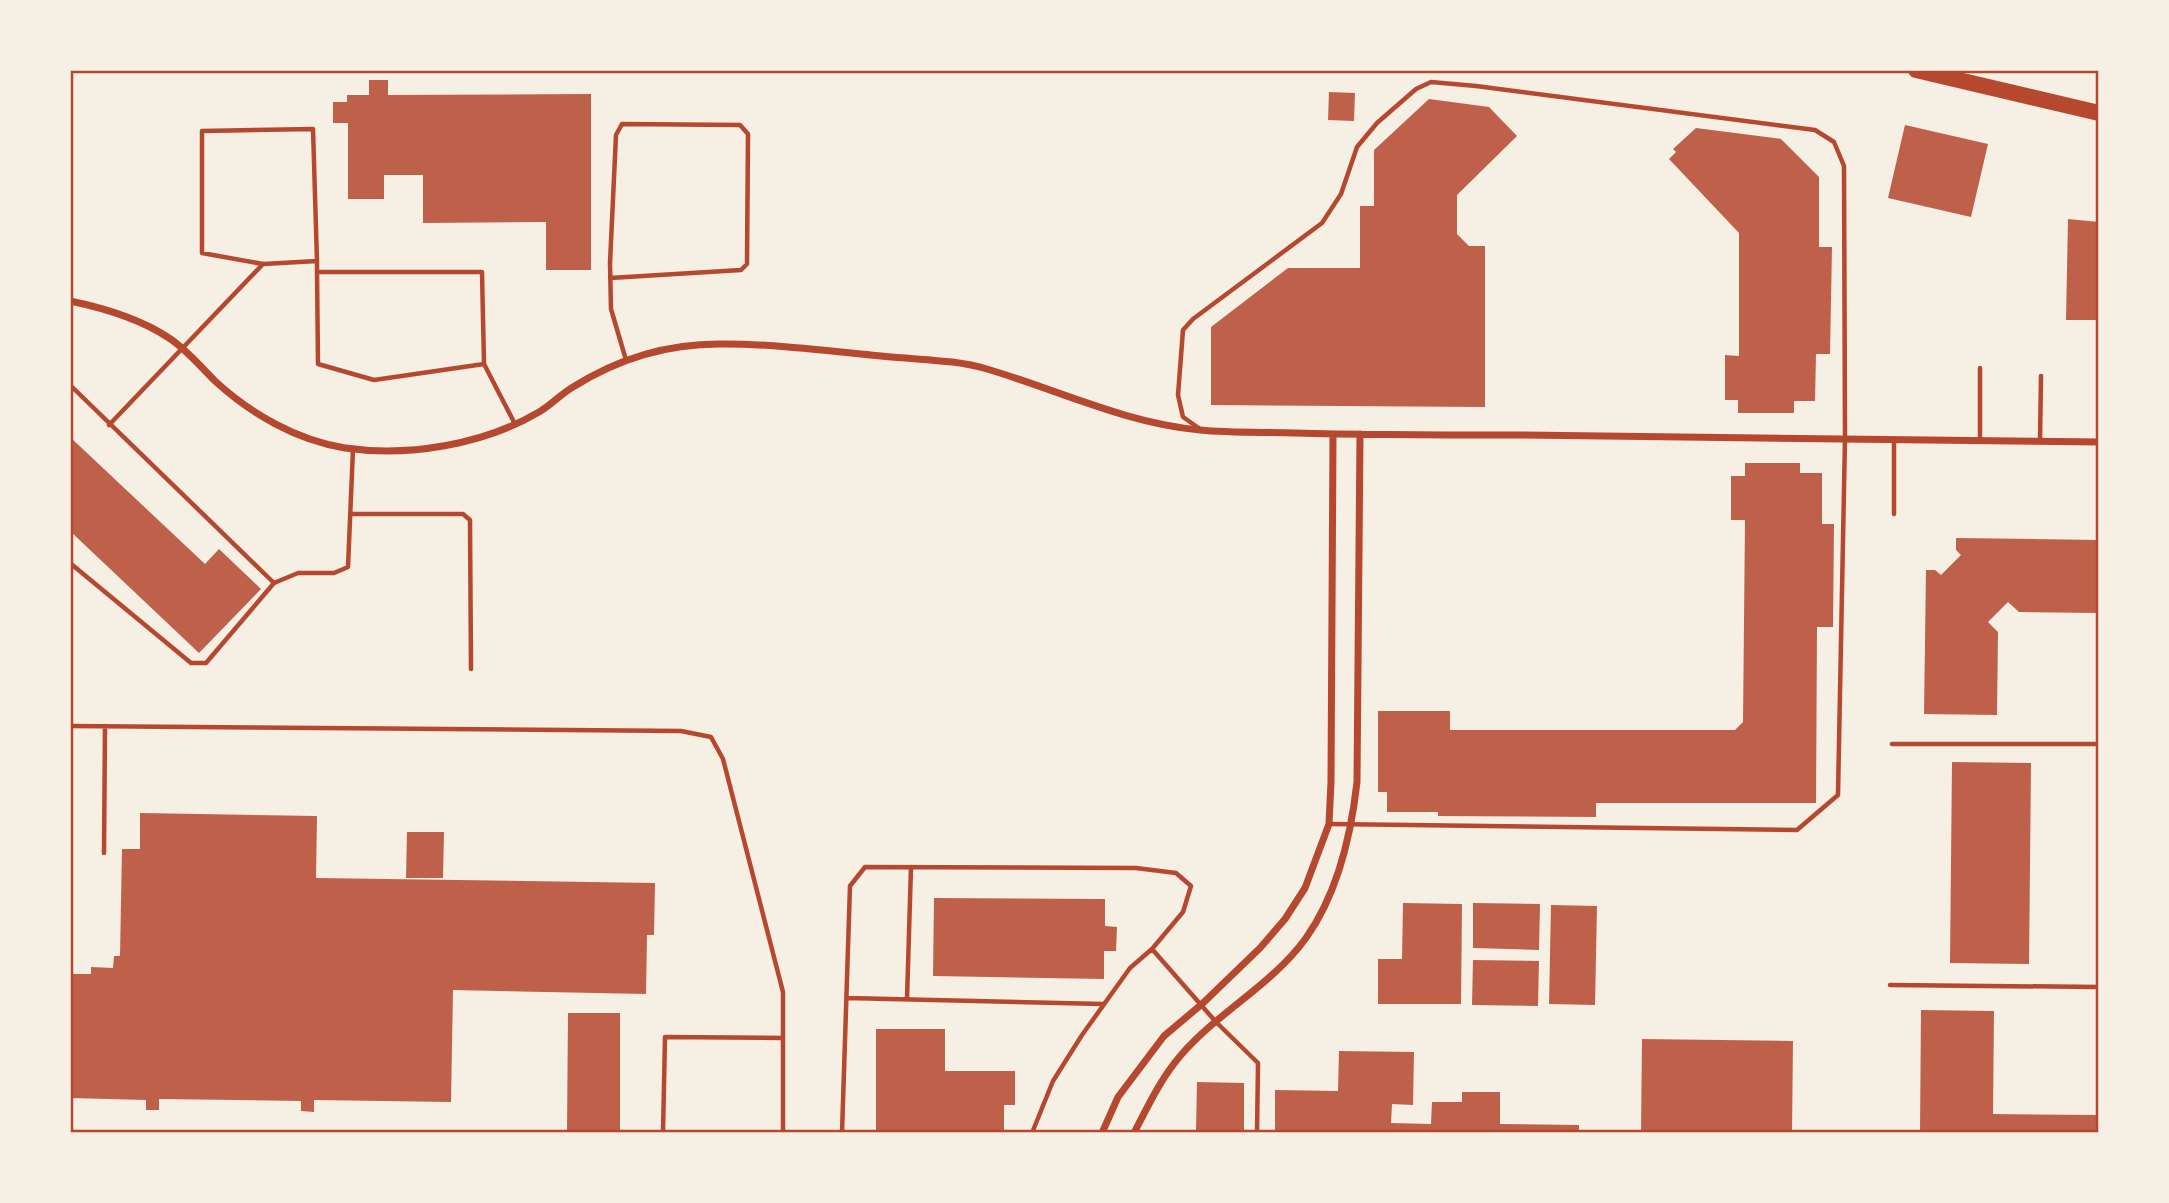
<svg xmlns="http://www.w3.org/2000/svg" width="2169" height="1203" font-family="Cabin,sans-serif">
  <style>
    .building { fill: #bf614a }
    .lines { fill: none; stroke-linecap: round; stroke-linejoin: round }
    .service { stroke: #b5482f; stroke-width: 4.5 }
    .minor { stroke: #b5482f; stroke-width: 7 }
    .motorway { stroke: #b5482f; stroke-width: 16 }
    .neatline { fill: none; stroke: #b5482f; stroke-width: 2.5 }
  </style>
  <rect width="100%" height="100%" fill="#f6efe4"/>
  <path class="building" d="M 369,80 L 388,80 L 388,95 L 591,94 L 591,270 L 546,270 L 546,222 L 423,223 L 423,175 L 384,175 L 384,199 L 348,199 L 348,123 L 333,123 L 333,102 L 347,102 L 347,95 L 369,95 Z
    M 1329,92 L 1355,93 L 1354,121 L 1328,120 Z
    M 1429,99 L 1489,107 L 1517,136 L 1457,195 L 1457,234 L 1469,246 L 1485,246 L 1485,407 L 1211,405 L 1211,327 L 1288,268 L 1360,268 L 1360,206 L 1374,206 L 1374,150 Z
    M 1905,125 L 1988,144 L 1971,217 L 1888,198 Z
    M 1696,128 L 1781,139 L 1819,177 L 1819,247 L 1832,247 L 1830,354 L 1816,354 L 1815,401 L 1794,401 L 1794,413 L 1738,413 L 1738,400 L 1725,400 L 1725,355 L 1739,356 L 1739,233 L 1669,159 L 1676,152 L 1673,149 Z
    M 2068,219 L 2099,222 L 2099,320 L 2066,320 Z
    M 70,437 L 205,564 L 219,549 L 261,589 L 199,653 L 70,531 Z
    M 1745,463 L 1800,463 L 1800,473 L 1822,473 L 1822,524 L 1834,524 L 1833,627 L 1817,627 L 1816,803 L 1596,803 L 1596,817 L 1438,816 L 1438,812 L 1387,812 L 1387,792 L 1378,792 L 1378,711 L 1450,711 L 1450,730 L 1735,730 L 1743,722 L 1745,520 L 1731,520 L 1731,476 L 1745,476 Z
    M 1956,538 L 2099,540 L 2099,613 L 2019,612 L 2008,602 L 1988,622 L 1998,632 L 1997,715 L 1924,714 L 1926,570 L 1935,570 L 1941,575 L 1961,555 L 1956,550 Z
    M 1952,762 L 2031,763 L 2029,964 L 1950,963 Z
    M 140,813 L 317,816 L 316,878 L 655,883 L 654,935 L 647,935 L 646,994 L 453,990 L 451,1102 L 314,1100 L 314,1112 L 301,1111 L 301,1101 L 159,1099 L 159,1110 L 146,1110 L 146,1100 L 70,1098 L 70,974 L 91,974 L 91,967 L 113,968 L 114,956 L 120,956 L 122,849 L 140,849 Z
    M 407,832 L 444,832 L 443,878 L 406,878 Z
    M 934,898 L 1105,899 L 1105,926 L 1117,927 L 1116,951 L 1104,951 L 1104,979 L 933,976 Z
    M 1403,903 L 1462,904 L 1461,1004 L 1378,1004 L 1378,959 L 1402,959 Z
    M 1473,903 L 1540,904 L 1539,950 L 1473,948 Z
    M 1551,905 L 1597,906 L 1595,1005 L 1549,1004 Z
    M 1473,960 L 1539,961 L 1538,1006 L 1472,1005 Z
    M 1921,1010 L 1994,1011 L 1993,1114 L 2097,1115 L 2097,1133 L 1920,1133 Z
    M 568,1013 L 620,1013 L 620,1133 L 567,1133 Z
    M 876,1029 L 945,1029 L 945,1071 L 1015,1071 L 1015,1105 L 1004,1105 L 1004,1133 L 876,1133 Z
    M 1642,1039 L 1793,1041 L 1792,1133 L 1641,1133 Z
    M 1339,1051 L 1414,1052 L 1413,1105 L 1392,1104 L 1391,1123 L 1431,1124 L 1432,1102 L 1462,1102 L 1462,1092 L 1500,1092 L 1500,1124 L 1579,1125 L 1579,1133 L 1275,1133 L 1275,1090 L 1338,1091 Z
    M 1197,1082 L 1244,1083 L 1244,1131 L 1196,1130 Z"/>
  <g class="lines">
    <path class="service" d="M 313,129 L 317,261 L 263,264 L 202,253 L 202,131 Z
      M 317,261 L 317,272 L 318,364 L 374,380 L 484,364 L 482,272 L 317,272
      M 610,278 L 741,270 L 747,264 L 748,134 L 740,125 L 622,124 L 616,135 L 610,263 L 611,309 L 626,360
      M 484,364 L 515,424
      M 1980,368 L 1980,440
      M 70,385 L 274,583 L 206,663 L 191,663 L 70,563
      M 109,425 L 263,264
      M 1200,429 L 1183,417 L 1178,395 L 1183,330 L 1193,319 L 1322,223 L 1341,194 L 1357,147 L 1377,123 L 1416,89 L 1431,82 L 1476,86 L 1815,130 L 1834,142 L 1844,166 L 1845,438 L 1838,795 L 1797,830 L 1330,824
      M 2040,441 L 2041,376
      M 350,514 L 463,514 L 470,520 L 471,669
      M 1894,514 L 1894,440
      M 274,583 L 298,573 L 334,573 L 348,567 L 353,449
      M 70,726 L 681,731 L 711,737 L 723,759 L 783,992 L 783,1133
      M 1892,744 L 2099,744
      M 104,853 L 105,726
      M 1152,949 L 1216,1022 L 1258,1063 L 1257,1133
      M 1890,985 L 2099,987
      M 847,998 L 1103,1004
      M 907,999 L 911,867
      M 663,1133 L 665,1037 L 783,1038
      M 842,1133 L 850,886 L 865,867 L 1136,868 L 1176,873 L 1191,886 L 1183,912 L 1152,949 L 1130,968 L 1082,1035 L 1053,1081 L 1032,1133"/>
    <path class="minor" d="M 70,301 C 104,308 139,318 169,338 C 186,349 200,366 215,381 C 251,414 296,440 345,448 C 408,457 483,445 539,412 C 551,405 561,394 573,387 C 619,358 670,343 724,344 C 780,344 836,352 892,357 C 923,360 957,360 987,369 C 1058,390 1125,423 1200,430 C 1231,433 1263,432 1295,433 C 1369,435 1443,435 1517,435 C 1711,437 1905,439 2099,442
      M 1102,1133 L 1118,1097 L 1164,1036 L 1202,1004 L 1260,948 L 1285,919 L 1305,888 L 1329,824 L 1331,782 L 1333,434
      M 1134,1133 C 1148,1106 1161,1078 1181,1055 C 1218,1012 1272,985 1306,938 C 1338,893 1351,836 1357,782 L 1360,434"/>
    <path class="motorway" d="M 1916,70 L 2099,113"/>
  </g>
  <rect width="2169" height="1203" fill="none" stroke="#f6efe4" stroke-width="144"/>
  <rect x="72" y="72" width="2025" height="1059" class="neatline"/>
</svg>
